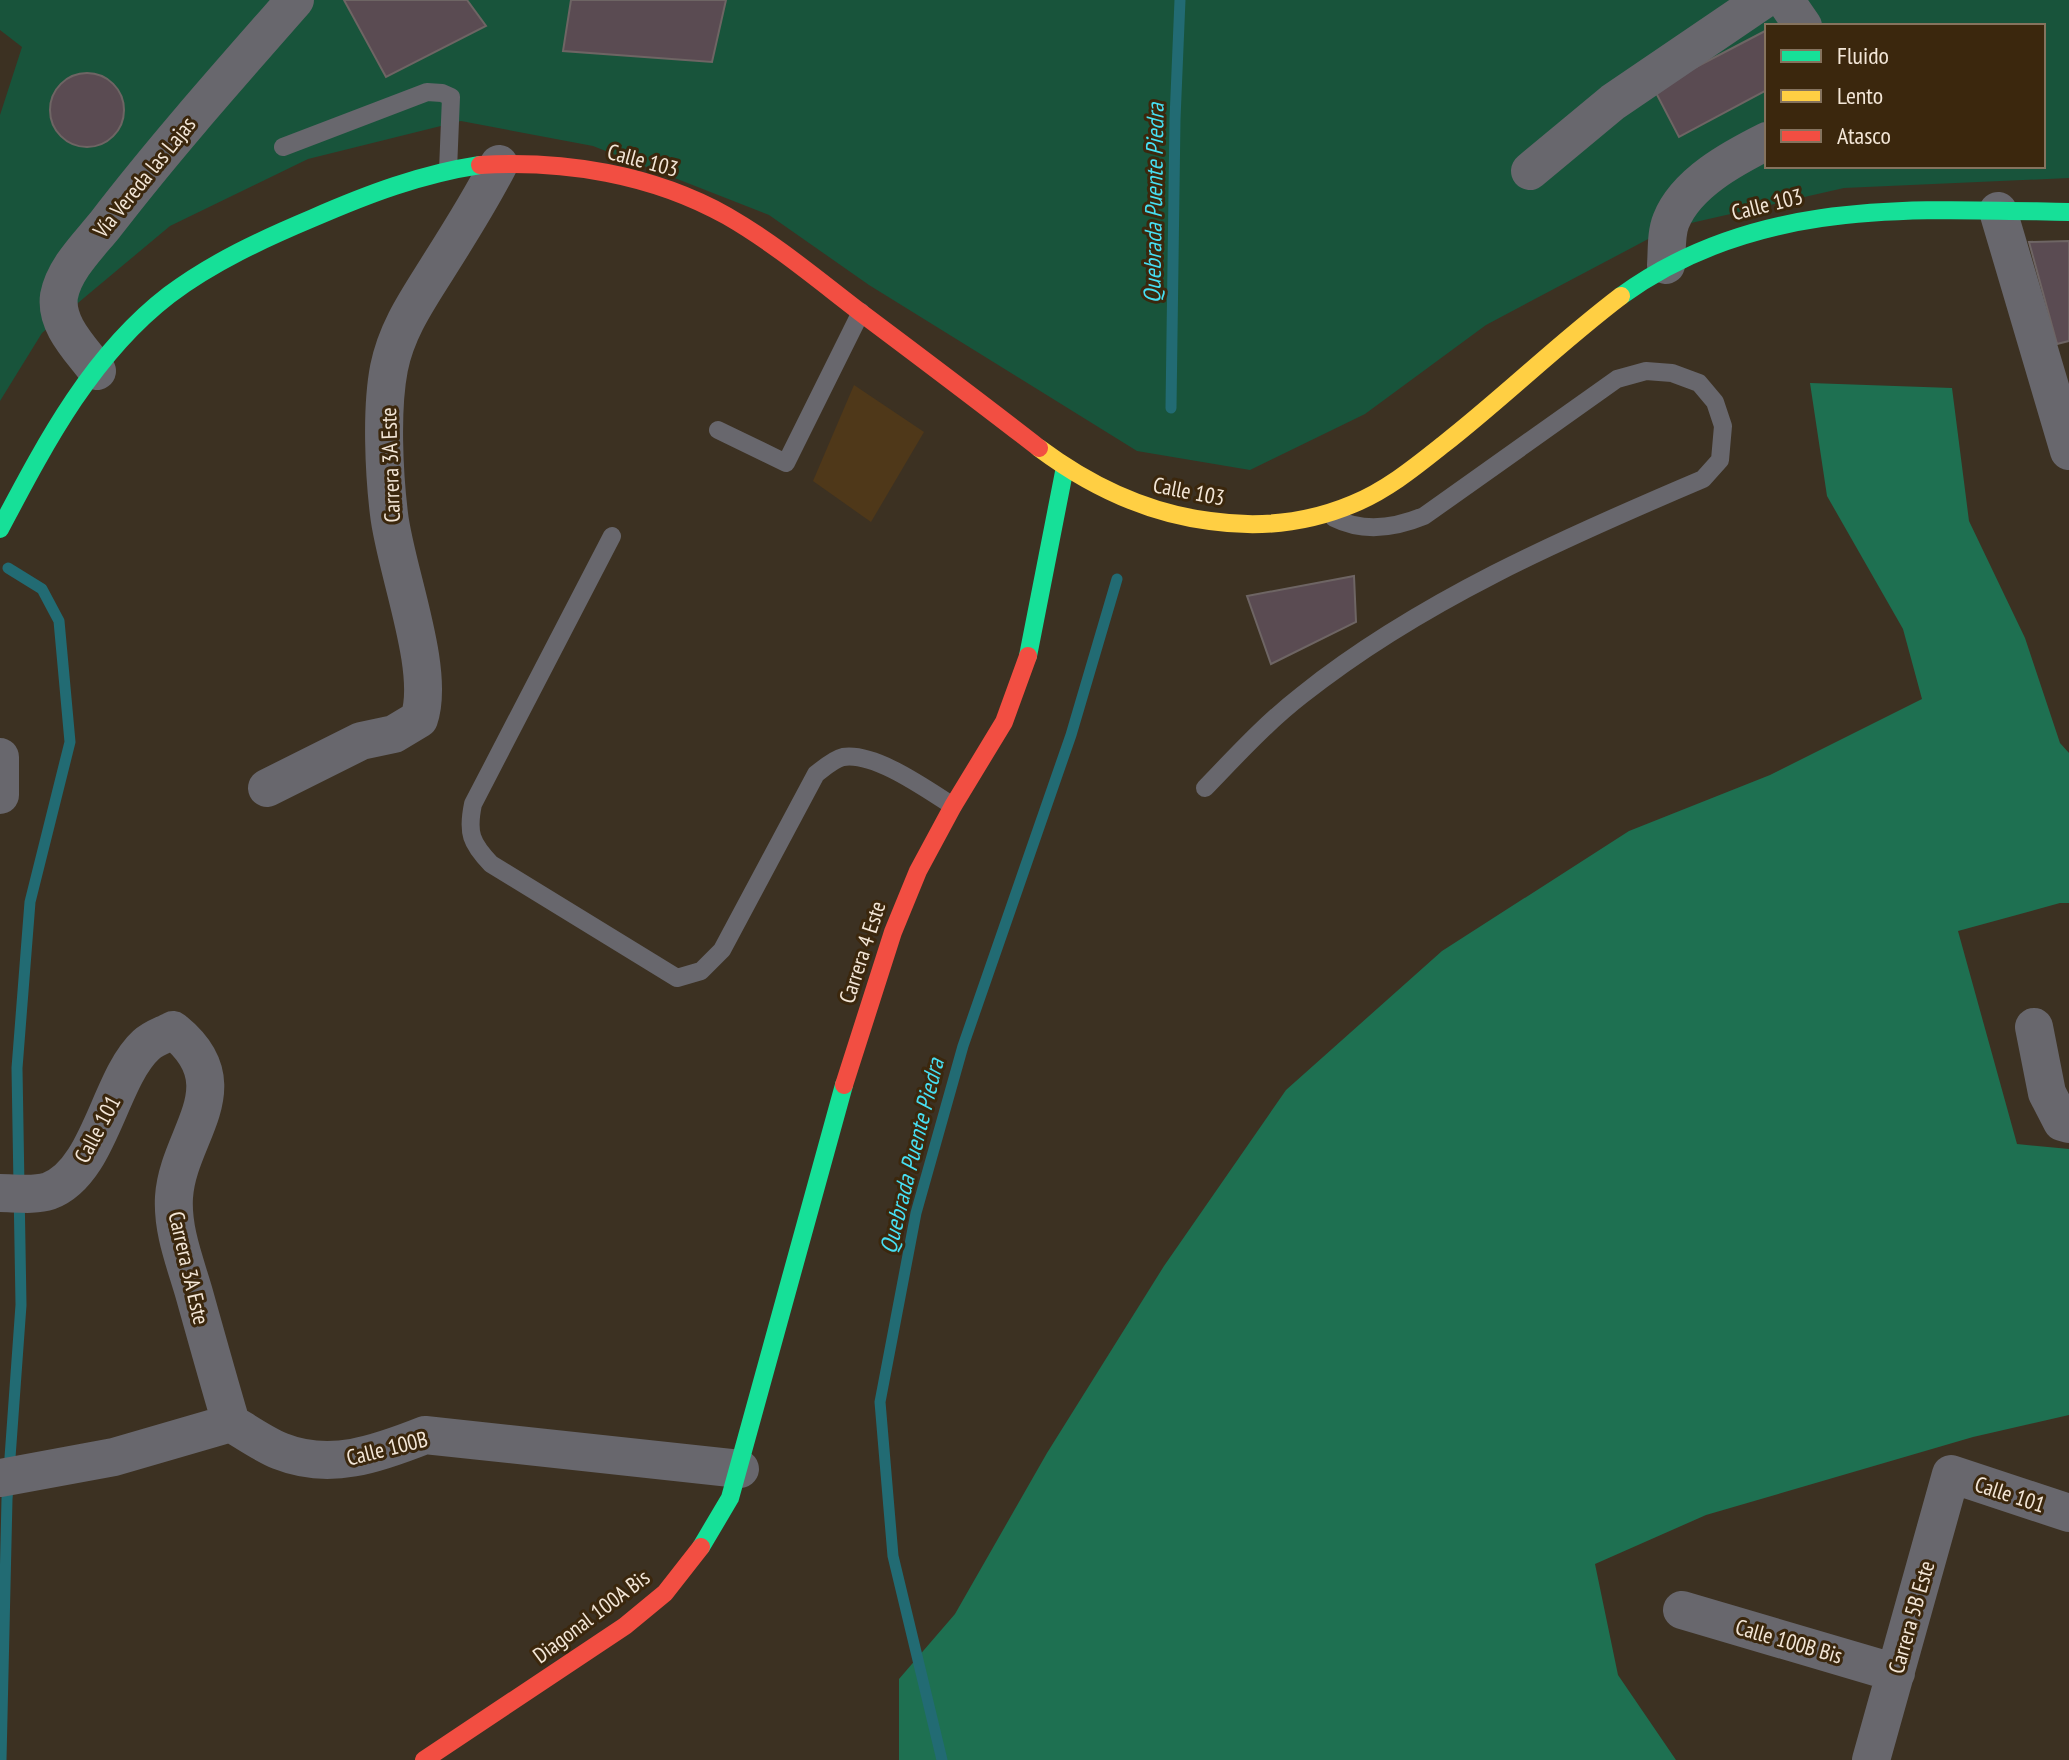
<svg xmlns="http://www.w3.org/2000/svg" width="2069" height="1760" font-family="'PT Sans Narrow',sans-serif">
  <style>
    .built { fill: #4f3819 }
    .green { fill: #18543b; fill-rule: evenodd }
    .forest { fill: #1e7051 }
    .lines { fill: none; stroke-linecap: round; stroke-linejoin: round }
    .stream { stroke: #226b73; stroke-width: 11 }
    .building { fill: #5a4b52; stroke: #6e6564; stroke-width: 2 }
    .lane { stroke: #68676d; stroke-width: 18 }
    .street { stroke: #68676d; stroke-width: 38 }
    .fast { stroke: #16e098; stroke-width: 18 }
    .slow { stroke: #ffcf43; stroke-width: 18 }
    .jam { stroke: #f24e42; stroke-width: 18 }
    .labels { text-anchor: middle; stroke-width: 6; stroke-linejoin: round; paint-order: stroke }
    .street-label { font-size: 22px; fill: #f3e6d7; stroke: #3b270d }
    .water-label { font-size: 24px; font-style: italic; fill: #47dff2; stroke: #3b270d }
  </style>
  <rect width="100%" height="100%" fill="#3c3122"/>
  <path class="built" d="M 854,385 L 924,432 L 871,522 L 813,481 Z"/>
  <path class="green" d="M 0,0 L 2069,0 L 2069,178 L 1844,188 L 1669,228 L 1486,325 L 1365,414 L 1250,470 L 1137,451 L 869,285 L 769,215 L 593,146 L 461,121 L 308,159 L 170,226 L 42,333 L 0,401 L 0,115 L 22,47 L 0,30 ZM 1767,26 L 2043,26 L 2043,166 L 1767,166 Z"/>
  <path class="forest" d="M 1810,383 L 1952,388 L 1969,521 L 2025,638 L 2060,743 L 2069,753 L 2069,903 L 2060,903 L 1958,931 L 2017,1144 L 2069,1149 L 2069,1415 L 1973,1437 L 1706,1515 L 1595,1564 L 1618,1675 L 1676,1760 L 899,1760 L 899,1679 L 955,1614 L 1047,1453 L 1164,1266 L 1286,1090 L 1442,951 L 1629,831 L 1770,775 L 1922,699 L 1903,629 L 1827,496 Z"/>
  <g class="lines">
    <path class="stream" d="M 1171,408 L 1175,119 L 1180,0
      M 1,1760 L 7,1499 L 21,1305 L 17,1068 L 30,902 L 70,742 L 59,621 L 42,589 L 8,568
      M 942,1760 L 893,1556 L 880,1402 L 916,1213 L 963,1046 L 1071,735 L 1117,579"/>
  </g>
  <path class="building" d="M 344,0 L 467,0 L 486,26 L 386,77 Z
    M 571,0 L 726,0 L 712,62 L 563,51 Z
    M 1767,30 L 1767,90 L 1679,137 L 1654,89 Z
    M50 110a37 37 0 1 1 74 0a37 37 0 1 1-74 0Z
    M 2069,241 L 2069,341 L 2057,344 L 2029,242 Z
    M 1354,576 L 1356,622 L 1271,664 L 1247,596 Z"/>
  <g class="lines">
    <path class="lane" d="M 283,147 L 427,92 L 442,93 L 451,97 L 448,170
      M 718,430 L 786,463 L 861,312
      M 612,536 L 473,804 C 467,833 471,843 491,864 L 677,978 L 701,971 L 722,950 L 816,774 C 824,768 834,759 843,757 C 875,752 926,789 953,806
      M 1205,788 C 1236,756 1266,723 1302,695 C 1420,601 1564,538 1703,479 L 1720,460 L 1723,426 L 1715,402 L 1699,383 L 1672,373 L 1646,371 L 1617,379 L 1424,516 C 1395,528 1364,533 1334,518"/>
    <path class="street" d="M 1785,0 L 1803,26
      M 1530,171 L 1613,102 L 1763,0
      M 1998,211 L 2069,451
      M 1666,265 C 1667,251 1666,233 1671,221 C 1686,183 1733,158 1767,141
      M 97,371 C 81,349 55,325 59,296 C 64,269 88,246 105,225 C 165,147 230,74 295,0
      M 0,757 L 0,795
      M 267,788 L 361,741 L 394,734 L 419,719 C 436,670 395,568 389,514 C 384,473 381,409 389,368 C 397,328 419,298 440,264 C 461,231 481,199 499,164
      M 2034,1027 L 2047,1093 L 2062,1122 L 2069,1124
      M 0,1193 C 15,1193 34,1196 49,1191 C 100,1172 109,1079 146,1045 C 153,1038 164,1035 173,1030 C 243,1086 178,1134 174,1197 C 172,1230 185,1262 194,1293 C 206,1336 218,1379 231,1423
      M 0,1478 L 114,1457 L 231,1423 C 246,1432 263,1444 280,1451 C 330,1471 377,1454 425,1435 L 740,1469
      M 1682,1610 L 1896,1673
      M 1871,1760 L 1951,1474 L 2069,1513"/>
    <path class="fast" d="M 1621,296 C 1756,198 1911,209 2069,212
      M 0,529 C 45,444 91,355 169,295 C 213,262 263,239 313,218 C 368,194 421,174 480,165
      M 1028,656 L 1065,467
      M 701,1547 L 730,1498 L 844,1085"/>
    <path class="slow" d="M 1039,448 C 1090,486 1146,513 1210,521 C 1258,528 1308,523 1353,504 C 1387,490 1415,467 1444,444 C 1504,397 1559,343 1621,296"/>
    <path class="jam" d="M 480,165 C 564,160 652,174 727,216 C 774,243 817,279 860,312 C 920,357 980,402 1039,448
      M 844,1085 L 893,932 L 918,871 L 953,806 L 1004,722 L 1028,656
      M 424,1760 L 625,1626 L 665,1593 L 701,1547"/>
  </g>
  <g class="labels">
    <g class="street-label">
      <text transform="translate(643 160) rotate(15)" y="8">Calle 103</text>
      <text transform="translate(144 177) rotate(-51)" y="8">Vía Vereda las Lajas</text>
      <text transform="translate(1767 204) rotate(-14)" y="8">Calle 103</text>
      <text transform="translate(390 465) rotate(-92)" y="8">Carrera 3A Este</text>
      <text transform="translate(1189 491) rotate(11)" y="8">Calle 103</text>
      <text transform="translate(862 952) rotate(-72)" y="8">Carrera 4 Este</text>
      <text transform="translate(97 1129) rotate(-62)" y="8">Calle 101</text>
      <text transform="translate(189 1268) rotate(77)" y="8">Carrera 3A Este</text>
      <text transform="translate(387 1448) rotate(-14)" y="8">Calle 100B</text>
      <text transform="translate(2010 1494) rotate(18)" y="8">Calle 101</text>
      <text transform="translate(591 1616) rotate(-37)" y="8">Diagonal 100A Bis</text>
      <text transform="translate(1911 1617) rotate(-74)" y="8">Carrera 5B Este</text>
      <text transform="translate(1789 1641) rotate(16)" y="8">Calle 100B Bis</text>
    </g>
    <g class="water-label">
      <text transform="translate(1154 203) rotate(-89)" y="8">Quebrada Puente Piedra</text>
      <text transform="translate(912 1156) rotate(-76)" y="8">Quebrada Puente Piedra</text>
    </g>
  </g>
  <rect x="1765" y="24" width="280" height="144" fill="#3b270d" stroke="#85735e" stroke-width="2"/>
  <rect x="1781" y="50" width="40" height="12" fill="#16e098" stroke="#85735e" stroke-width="2"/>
  <text x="1837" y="64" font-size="24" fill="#f3e6d7">Fluido</text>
  <rect x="1781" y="90" width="40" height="12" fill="#ffcf43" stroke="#85735e" stroke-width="2"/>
  <text x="1837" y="104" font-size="24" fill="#f3e6d7">Lento</text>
  <rect x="1781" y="130" width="40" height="12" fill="#f24e42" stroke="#85735e" stroke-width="2"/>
  <text x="1837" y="144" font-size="24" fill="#f3e6d7">Atasco</text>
</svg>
